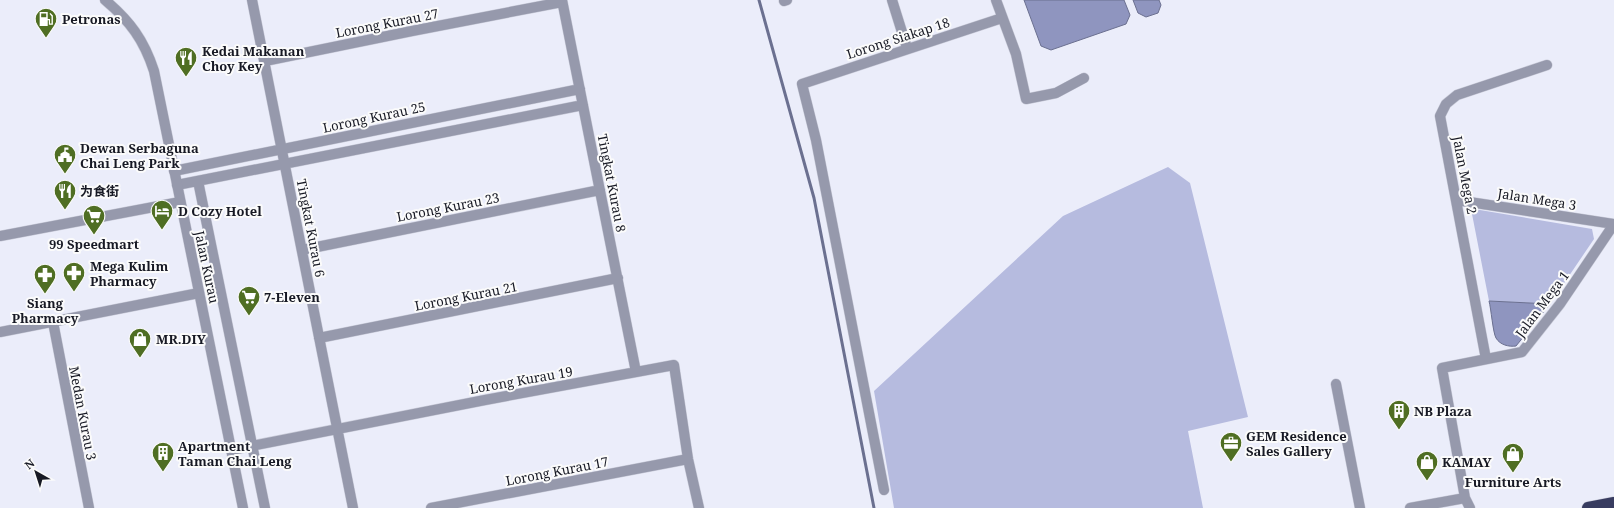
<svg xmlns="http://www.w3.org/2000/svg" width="1614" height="508" font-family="'Noto Serif','Noto Sans SC',serif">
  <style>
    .green { fill: #b6bbdf }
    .water { fill: #8f95bf; stroke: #6b7090 }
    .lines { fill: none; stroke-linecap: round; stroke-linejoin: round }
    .stream { stroke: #6b7090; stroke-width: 3 }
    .minor-casing { stroke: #c9cbd8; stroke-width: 11 }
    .tertiary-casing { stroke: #c9cbd8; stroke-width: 11 }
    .motorway-casing { stroke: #c9cbd8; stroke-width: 13 }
    .minor { stroke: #9699ac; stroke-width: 10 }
    .tertiary { stroke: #9699ac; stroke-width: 10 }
    .motorway { stroke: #383c60; stroke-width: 12 }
    .labels { text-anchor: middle; stroke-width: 4; stroke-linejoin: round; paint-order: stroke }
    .poi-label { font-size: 13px; font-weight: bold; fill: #171924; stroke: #fbfbfb; text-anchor: start }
    .street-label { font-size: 13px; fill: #171924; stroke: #fbfbfb }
  </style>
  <rect width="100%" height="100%" fill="#ebedfa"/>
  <path class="green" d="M 1168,167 L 1190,183 L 1248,417 L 1188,431 L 1203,508 L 894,508 L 874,391 L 1063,216 Z
    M 1474,209 L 1592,229 L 1594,239 L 1550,304 L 1489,301 L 1472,214 Z"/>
  <path class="water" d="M 1024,0 L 1124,0 L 1130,15 L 1126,24 L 1051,50 L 1041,46 Z
    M 1133,0 L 1159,0 L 1161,5 L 1158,13 L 1146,17 L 1138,13 Z
    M 1489,301 L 1550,304 L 1516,346 C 1509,347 1500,345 1496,338 C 1493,333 1491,308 1489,301 Z"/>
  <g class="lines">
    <path class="stream" d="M 759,0 L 814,198 L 874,508"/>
    <g class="minor-casing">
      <path id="minor" d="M 252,0 L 353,508
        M 562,0 L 636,372
        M 892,0 L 907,48
        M 996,0 L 1016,54 L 1026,99 L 1056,93 L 1084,78
        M 784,1 L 787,0
        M 265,61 L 412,31 L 562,2
        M 174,171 L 580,89
        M 198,181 L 265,508
        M 177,185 L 583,105
        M 1456,200 L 1614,224
        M 0,236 L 180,202
        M 302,250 L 600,190
        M 53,322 L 89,508
        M 0,332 L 199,293
        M 319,338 L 618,278
        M 1486,359 L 1440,116 L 1446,104 L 1457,95 L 1547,65
        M 1336,384 L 1360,508
        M 231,450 L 485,400 L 674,365 L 688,459 L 699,508
        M 884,490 L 816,140 L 802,84 L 1002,18
        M 431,508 L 688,459
        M 1410,508 L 1465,498
        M 1470,508 L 1465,498 L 1442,368 L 1522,352 L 1560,304 L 1614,224"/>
    </g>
    <g class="tertiary-casing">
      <path id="tertiary" d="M 105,0 C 130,21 144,40 154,71 L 243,508"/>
    </g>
    <g class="motorway-casing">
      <path id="motorway" d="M 1588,508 L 1614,503"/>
    </g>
    <use href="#minor" class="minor"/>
    <use href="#tertiary" class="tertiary"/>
    <use href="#motorway" class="motorway"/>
  </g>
  <defs>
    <g id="fuel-pin" transform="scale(1.15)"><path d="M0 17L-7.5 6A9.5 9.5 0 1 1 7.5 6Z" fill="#4f6e23" stroke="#fbfbfb"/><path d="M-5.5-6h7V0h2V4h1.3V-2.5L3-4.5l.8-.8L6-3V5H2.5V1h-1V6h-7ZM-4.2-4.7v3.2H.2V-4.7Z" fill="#fff"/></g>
    <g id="restaurant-pin" transform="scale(1.15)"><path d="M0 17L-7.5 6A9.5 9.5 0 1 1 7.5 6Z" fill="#4f6e23" stroke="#fbfbfb"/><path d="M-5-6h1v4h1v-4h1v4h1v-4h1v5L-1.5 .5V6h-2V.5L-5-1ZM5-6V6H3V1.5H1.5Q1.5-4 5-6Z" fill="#fff"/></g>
    <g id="civic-pin" transform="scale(1.15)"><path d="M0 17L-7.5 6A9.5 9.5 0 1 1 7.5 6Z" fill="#4f6e23" stroke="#fbfbfb"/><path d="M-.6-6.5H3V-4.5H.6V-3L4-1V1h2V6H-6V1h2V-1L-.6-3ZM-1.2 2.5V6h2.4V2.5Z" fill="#fff"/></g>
    <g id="hotel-pin" transform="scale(1.15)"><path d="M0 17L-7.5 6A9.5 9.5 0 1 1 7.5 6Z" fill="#4f6e23" stroke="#fbfbfb"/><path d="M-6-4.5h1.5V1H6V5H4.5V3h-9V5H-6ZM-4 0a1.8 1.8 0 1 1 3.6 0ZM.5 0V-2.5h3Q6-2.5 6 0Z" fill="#fff"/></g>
    <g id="supermarket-pin" transform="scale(1.15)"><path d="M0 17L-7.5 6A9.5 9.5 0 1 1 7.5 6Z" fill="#4f6e23" stroke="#fbfbfb"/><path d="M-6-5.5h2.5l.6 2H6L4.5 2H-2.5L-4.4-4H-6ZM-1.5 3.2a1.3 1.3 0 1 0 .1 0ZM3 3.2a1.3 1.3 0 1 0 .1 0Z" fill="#fff"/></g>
    <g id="pharmacy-pin" transform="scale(1.15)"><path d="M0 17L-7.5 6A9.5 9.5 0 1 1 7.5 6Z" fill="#4f6e23" stroke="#fbfbfb"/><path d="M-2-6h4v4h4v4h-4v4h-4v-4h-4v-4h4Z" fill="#fff"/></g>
    <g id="shop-pin" transform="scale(1.15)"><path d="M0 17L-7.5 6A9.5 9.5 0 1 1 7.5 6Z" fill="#4f6e23" stroke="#fbfbfb"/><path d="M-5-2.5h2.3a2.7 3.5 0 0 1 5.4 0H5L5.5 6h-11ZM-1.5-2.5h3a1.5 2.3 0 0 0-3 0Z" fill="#fff"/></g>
    <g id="building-pin" transform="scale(1.15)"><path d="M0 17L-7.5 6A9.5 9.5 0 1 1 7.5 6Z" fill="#4f6e23" stroke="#fbfbfb"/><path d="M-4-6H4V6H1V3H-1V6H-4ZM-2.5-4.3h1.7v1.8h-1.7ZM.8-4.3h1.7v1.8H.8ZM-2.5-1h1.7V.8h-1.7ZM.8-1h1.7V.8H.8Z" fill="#fff"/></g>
    <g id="office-pin" transform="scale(1.15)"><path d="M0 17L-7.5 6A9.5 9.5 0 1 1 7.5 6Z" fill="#4f6e23" stroke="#fbfbfb"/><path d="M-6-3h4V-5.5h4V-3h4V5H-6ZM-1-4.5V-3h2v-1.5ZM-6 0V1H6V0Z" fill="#fff"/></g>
  </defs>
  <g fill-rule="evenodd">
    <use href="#fuel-pin" x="46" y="19"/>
    <use href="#restaurant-pin" x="186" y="58"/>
    <use href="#civic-pin" x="65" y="155"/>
    <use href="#restaurant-pin" x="65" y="191"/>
    <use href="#hotel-pin" x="162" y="211"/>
    <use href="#supermarket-pin" x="94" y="216"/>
    <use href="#pharmacy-pin" x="74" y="273"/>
    <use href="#pharmacy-pin" x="45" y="275"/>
    <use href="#supermarket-pin" x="249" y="297"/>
    <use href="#shop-pin" x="140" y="339"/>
    <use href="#building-pin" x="1399" y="411"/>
    <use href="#office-pin" x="1231" y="443"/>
    <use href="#building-pin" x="163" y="453"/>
    <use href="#shop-pin" x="1513" y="454"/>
    <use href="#shop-pin" x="1427" y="462"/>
  </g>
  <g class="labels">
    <g class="poi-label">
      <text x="62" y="24">Petronas</text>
      <text x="202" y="56">Kedai Makanan<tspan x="202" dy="15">Choy Key</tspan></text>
      <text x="80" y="153">Dewan Serbaguna<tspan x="80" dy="15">Chai Leng Park</tspan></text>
      <text x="80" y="196">为食街</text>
      <text x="178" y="216">D Cozy Hotel</text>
      <text x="94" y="249" text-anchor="middle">99 Speedmart</text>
      <text x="90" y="271">Mega Kulim<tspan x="90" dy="15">Pharmacy</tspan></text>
      <text x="264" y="302">7-Eleven</text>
      <text x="45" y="308" text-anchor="middle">Siang<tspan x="45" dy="15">Pharmacy</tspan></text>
      <text x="156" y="344">MR.DIY</text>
      <text x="1414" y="416">NB Plaza</text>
      <text x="1246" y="441">GEM Residence<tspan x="1246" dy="15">Sales Gallery</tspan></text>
      <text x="178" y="451">Apartment<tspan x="178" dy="15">Taman Chai Leng</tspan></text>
      <text x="1442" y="467">KAMAY</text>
      <text x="1513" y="487" text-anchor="middle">Furniture Arts</text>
    </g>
    <g class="street-label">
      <text transform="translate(387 23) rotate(-11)" y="5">Lorong Kurau 27</text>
      <text transform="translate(898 38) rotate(-18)" y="5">Lorong Siakap 18</text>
      <text transform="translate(374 117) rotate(-12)" y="5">Lorong Kurau 25</text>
      <text transform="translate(1465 175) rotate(79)" y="5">Jalan Mega 2</text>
      <text transform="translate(612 183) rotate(79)" y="5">Tingkat Kurau 8</text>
      <text transform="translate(1537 199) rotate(9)" y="5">Jalan Mega 3</text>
      <text transform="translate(448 207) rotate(-11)" y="5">Lorong Kurau 23</text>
      <text transform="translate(311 228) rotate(79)" y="5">Tingkat Kurau 6</text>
      <text transform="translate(207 267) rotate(78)" y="5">Jalan Kurau</text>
      <text transform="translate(466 296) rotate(-11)" y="5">Lorong Kurau 21</text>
      <text transform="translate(1542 304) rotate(-53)" y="5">Jalan Mega 1</text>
      <text transform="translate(521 380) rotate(-10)" y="5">Lorong Kurau 19</text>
      <text transform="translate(83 413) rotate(79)" y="5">Medan Kurau 3</text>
      <text transform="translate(557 471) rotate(-11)" y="5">Lorong Kurau 17</text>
    </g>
  </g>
  <g transform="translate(36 472) rotate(321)" stroke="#fbfbfb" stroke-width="3" paint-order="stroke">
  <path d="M0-3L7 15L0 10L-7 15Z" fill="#171924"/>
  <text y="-6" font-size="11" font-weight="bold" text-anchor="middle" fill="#171924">N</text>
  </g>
</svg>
